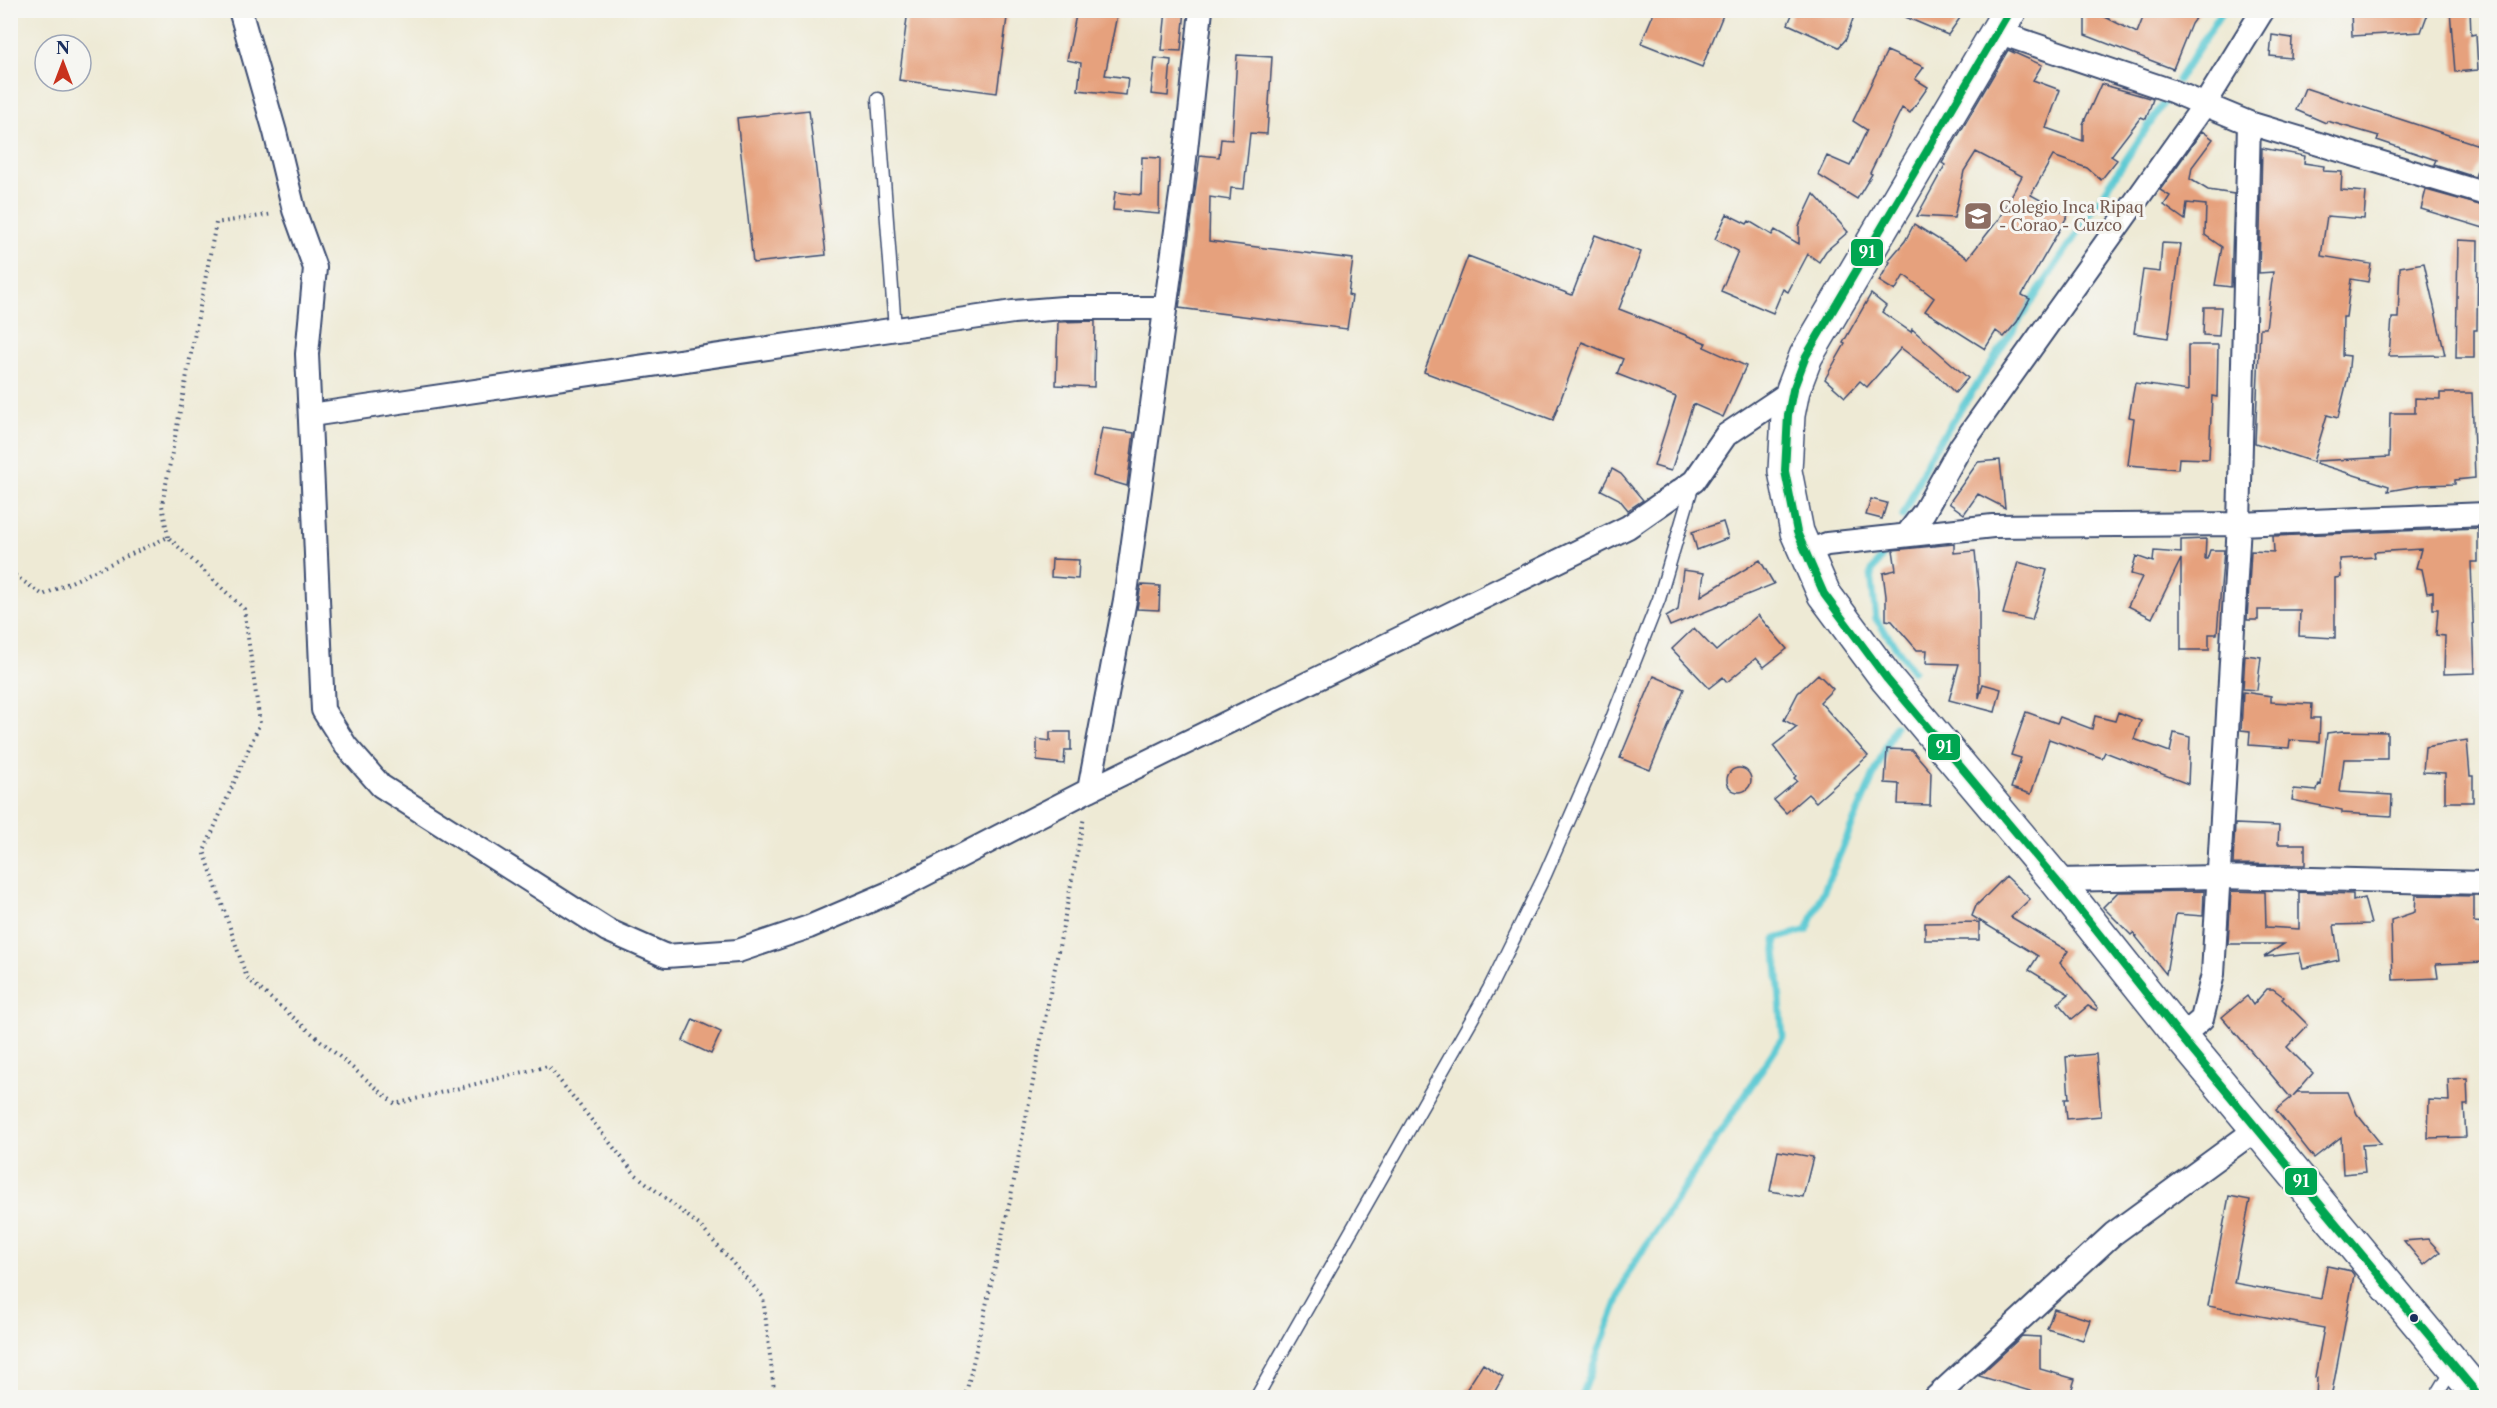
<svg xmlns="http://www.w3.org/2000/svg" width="2497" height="1408" font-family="'Libre Caslon Text',serif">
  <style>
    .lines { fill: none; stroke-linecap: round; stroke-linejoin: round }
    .stream { stroke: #5ecad4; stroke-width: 7 }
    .building { fill: #e6a17d }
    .service-casing { stroke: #3b4b70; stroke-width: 15 }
    .minor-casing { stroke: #3b4b70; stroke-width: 26 }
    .trunk-casing { stroke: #3b4b70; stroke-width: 36 }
    .path { stroke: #3b4b70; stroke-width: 4; stroke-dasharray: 1.5 4.5; stroke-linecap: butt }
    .service { stroke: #fff; stroke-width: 12 }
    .minor { stroke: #fff; stroke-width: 22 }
    .trunk { stroke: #fff; stroke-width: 33 }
    .bus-1-casing { stroke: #f6f6f2; stroke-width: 12 }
    .bus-1 { stroke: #00a651; stroke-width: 8 }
    .bus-dot { fill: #1b2f5e; stroke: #f6f6f2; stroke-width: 2 }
    .labels { text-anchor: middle; stroke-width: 6; stroke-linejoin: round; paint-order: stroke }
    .education-label { font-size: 16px; fill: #785e54; stroke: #f6f6f2; text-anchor: start }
    .line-badge { stroke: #f6f6f2; stroke-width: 2 }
    .badge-label { font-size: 16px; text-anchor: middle; font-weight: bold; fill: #fff }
  </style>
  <rect width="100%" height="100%" fill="#f6f6f2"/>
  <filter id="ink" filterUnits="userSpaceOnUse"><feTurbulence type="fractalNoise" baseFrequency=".0167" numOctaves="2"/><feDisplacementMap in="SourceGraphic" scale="12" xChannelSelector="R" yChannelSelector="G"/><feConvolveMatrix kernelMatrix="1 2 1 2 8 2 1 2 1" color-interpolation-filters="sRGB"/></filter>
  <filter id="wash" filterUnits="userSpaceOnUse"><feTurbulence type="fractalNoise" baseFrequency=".008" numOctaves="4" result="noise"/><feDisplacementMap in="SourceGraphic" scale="24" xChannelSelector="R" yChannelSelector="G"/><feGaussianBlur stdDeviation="1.35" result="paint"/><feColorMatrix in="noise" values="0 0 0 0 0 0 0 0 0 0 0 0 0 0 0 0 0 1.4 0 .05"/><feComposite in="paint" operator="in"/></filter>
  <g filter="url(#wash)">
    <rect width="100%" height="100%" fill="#eeead5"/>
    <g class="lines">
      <path class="stream" d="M 2178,80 L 2223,10
        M 1903,516 L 1929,457 L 2166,99
        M 1889,545 L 1871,573 L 1876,619 L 1913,671
        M 1581,1398 L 1628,1273 L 1783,1037 L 1775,939 L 1807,930 L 1895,726"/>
    </g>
    <g id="blocks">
      <path class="building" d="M 908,10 L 1008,10 L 997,93 L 899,80 Z
        M 1077,10 L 1118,10 L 1105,75 L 1128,78 L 1126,95 L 1078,90 L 1081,63 L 1067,60 Z
        M 1166,10 L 1185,10 L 1181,51 L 1162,50 Z
        M 1655,10 L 1725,10 L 1702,67 L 1641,43 Z
        M 1794,10 L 1856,10 L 1846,39 L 1839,47 L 1788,24 Z
        M 1889,10 L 1947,10 L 1960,18 L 1948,35 Z
        M 2085,10 L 2091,10 L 2137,33 L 2146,10 L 2201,10 L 2191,24 L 2173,69 L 2085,35 Z
        M 2351,10 L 2429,10 L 2421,32 L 2352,36 Z
        M 2450,10 L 2470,10 L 2471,35 L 2476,34 L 2478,70 L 2455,72 Z
        M 2272,35 L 2292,38 L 2291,58 L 2270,56 Z
        M 2008,50 L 2042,65 L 2033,80 L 2060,90 L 2046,128 L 2083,141 L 2083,124 L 2101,84 L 2153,99 L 2146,119 L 2141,117 L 2111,156 L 2117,160 L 2101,180 L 2087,168 L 2053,156 L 2031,195 L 2068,215 L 2022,295 L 2030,299 L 2017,322 L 2004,337 L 1996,331 L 1985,349 L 1925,311 L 1934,298 L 1904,275 L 1895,291 L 1879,281 L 1890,262 L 1888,261 L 1905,241 L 1914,224 L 1968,258 L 1998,220 L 2022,176 L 1976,152 L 1964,171 L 1954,218 L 1917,216 L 1945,165 L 1942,163 Z
        M 1887,51 L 1924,67 L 1915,79 L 1928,87 L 1910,113 L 1902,108 L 1870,173 L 1872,174 L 1857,199 L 1818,175 L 1827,156 L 1850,166 L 1867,130 L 1853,121 Z
        M 1237,55 L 1272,57 L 1267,134 L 1250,133 L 1244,189 L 1231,188 L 1230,200 L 1210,197 L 1209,241 L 1353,259 L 1348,295 L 1352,296 L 1347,329 L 1179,308 L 1200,155 L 1219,157 L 1221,139 L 1232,140 Z
        M 1155,58 L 1171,60 L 1168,96 L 1151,94 Z
        M 2305,88 L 2485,147 L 2475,177 L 2434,164 L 2436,160 L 2377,140 L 2379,136 L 2327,121 L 2326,123 L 2296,110 Z
        M 809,110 L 826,255 L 753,263 L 737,118 Z
        M 2202,131 L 2213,139 L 2192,167 L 2190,179 L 2208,190 L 2234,194 L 2231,287 L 2215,285 L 2222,247 L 2205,235 L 2206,205 L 2187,203 L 2185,220 L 2164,205 L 2170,196 L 2160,190 Z
        M 2262,148 L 2305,156 L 2304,163 L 2324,166 L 2323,171 L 2342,172 L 2341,190 L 2366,192 L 2364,219 L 2327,216 L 2321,256 L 2371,264 L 2368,282 L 2351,279 L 2346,317 L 2343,317 L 2342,355 L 2350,356 L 2348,377 L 2338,418 L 2327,415 L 2313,462 L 2255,443 L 2260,328 L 2266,328 L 2273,272 L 2259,273 Z
        M 1142,157 L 1160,158 L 1159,214 L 1113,210 L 1115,192 L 1141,195 Z
        M 2426,190 L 2487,207 L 2487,229 L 2421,209 Z
        M 1814,194 L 1848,232 L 1826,251 L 1819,262 L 1808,254 L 1788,292 L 1783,289 L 1773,313 L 1721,291 L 1738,251 L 1715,239 L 1727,214 L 1747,224 L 1749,221 L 1772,235 L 1775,230 L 1799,244 L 1799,226 Z
        M 1595,235 L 1641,252 L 1619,309 L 1706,343 L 1704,347 L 1746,366 L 1723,417 L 1693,404 L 1671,471 L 1654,466 L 1676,397 L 1617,374 L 1623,359 L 1582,342 L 1553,420 L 1424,372 L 1468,256 L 1572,295 Z
        M 2458,240 L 2478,241 L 2477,330 L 2474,330 L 2474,358 L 2456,358 Z
        M 2162,243 L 2181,244 L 2168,338 L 2134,333 L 2143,270 L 2160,272 Z
        M 2424,263 L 2445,355 L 2389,356 L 2392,318 L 2398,318 L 2400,267 Z
        M 1871,294 L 1886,306 L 1882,312 L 1911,332 L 1912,329 L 1968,378 L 1955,393 L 1937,375 L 1901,348 L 1867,387 L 1860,381 L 1845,397 L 1825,379 L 1845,344 L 1843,343 Z
        M 2204,307 L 2221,307 L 2219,336 L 2203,335 Z
        M 1095,321 L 1094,387 L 1056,385 L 1058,322 Z
        M 2188,345 L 2218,345 L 2217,397 L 2212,396 L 2209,459 L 2179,458 L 2178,469 L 2128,465 L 2134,418 L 2129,417 L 2135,383 L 2188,391 Z
        M 2440,393 L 2472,393 L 2475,478 L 2455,480 L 2455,484 L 2422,485 L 2388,491 L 2389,486 L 2316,463 L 2317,461 L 2389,457 L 2390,413 L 2415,413 L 2415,398 L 2440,399 Z
        M 1102,428 L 1134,433 L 1127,486 L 1093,476 Z
        M 2000,460 L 2005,508 L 1978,494 L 1964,514 L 1949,503 L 1978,462 Z
        M 1612,469 L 1621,474 L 1643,500 L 1628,510 L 1619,499 L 1601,490 Z
        M 1871,499 L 1887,503 L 1882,519 L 1866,515 Z
        M 1723,522 L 1728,538 L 1697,550 L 1692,532 Z
        M 2478,528 L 2478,562 L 2471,562 L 2475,673 L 2444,674 L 2445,636 L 2436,635 L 2438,609 L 2433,609 L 2433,592 L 2427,593 L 2422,569 L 2416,568 L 2421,549 L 2374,552 L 2375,557 L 2340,559 L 2341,577 L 2335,578 L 2335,638 L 2299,636 L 2300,610 L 2258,610 L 2258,620 L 2247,620 L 2251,551 L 2274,552 L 2273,536 Z
        M 2206,539 L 2205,559 L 2207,559 L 2210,550 L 2224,550 L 2217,634 L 2209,634 L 2209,650 L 2181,650 L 2181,559 L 2152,618 L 2128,606 L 2142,577 L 2131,574 L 2136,556 L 2153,562 L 2154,551 L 2181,553 L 2181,540 Z
        M 1954,544 L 1954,553 L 1975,551 L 1979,592 L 1979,698 L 1983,684 L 2001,689 L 1995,712 L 1949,700 L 1959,664 L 1926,663 L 1927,650 L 1917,650 L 1892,621 L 1886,620 L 1886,596 L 1883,573 L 1896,570 L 1893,550 Z
        M 1052,559 L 1079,560 L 1078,579 L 1051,577 Z
        M 1760,560 L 1774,584 L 1670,626 L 1666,617 L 1678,610 L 1683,570 L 1704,573 L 1701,596 Z
        M 2018,562 L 2047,570 L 2032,620 L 2003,614 Z
        M 1141,585 L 1160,586 L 1159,610 L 1137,609 Z
        M 1758,615 L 1787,649 L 1764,667 L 1756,658 L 1727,682 L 1723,677 L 1709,688 L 1672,649 L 1694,628 L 1716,651 Z
        M 2245,655 L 2261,657 L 2257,690 L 2243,689 Z
        M 1818,674 L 1833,689 L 1820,702 L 1868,756 L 1816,802 L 1808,794 L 1786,813 L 1774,800 L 1797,781 L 1794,778 L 1796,776 L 1773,746 L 1797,727 L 1784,720 L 1798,693 Z
        M 1654,676 L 1684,689 L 1650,770 L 1620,758 Z
        M 2243,692 L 2271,696 L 2271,702 L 2312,704 L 2311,718 L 2320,718 L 2319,742 L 2290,740 L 2289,748 L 2249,745 L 2250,731 L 2241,730 Z
        M 2026,712 L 2057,723 L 2060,717 L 2092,729 L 2095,716 L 2115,721 L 2118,712 L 2141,721 L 2134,739 L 2170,752 L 2174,733 L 2190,737 L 2188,784 L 2105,752 L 2102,758 L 2049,739 L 2031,794 L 2011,788 L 2021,758 L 2011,755 Z
        M 2343,731 L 2387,732 L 2387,759 L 2344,759 L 2340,792 L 2392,795 L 2391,816 L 2342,813 L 2342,810 L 2292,800 L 2294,789 L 2317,791 L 2319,784 L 2321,785 L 2327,733 Z
        M 1050,732 L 1071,732 L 1071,750 L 1065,750 L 1064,764 L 1037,761 L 1037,739 L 1050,741 Z
        M 2467,740 L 2470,776 L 2473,776 L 2473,802 L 2445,802 L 2445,773 L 2423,772 L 2425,747 Z
        M 1887,749 L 1912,750 L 1931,772 L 1930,805 L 1898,804 L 1899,784 L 1885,783 Z
        M1727 780a12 12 0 1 1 24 0a12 12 0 1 1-24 0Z
        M 2235,824 L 2279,826 L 2278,844 L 2305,844 L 2305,865 L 2233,864 Z
        M 2006,876 L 2030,899 L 2011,917 L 2068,951 L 2060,963 L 2098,1008 L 2096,1010 L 2088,1006 L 2072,1019 L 2058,1003 L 2069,994 L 2029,970 L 2038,956 L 1972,916 L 1976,906 Z
        M 2204,891 L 2203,916 L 2176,914 L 2166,974 L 2133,933 L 2131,935 L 2103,907 L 2118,892 Z
        M 2231,891 L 2265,892 L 2266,927 L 2299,929 L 2299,892 L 2353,894 L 2353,901 L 2364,898 L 2371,924 L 2334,925 L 2339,960 L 2303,968 L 2299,953 L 2264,957 L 2284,944 L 2228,944 Z
        M 2416,895 L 2474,896 L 2474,922 L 2485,923 L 2485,962 L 2436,964 L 2438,978 L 2393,980 L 2391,920 L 2415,912 Z
        M 1979,922 L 1979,940 L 1925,940 L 1925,923 Z
        M 2267,989 L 2273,989 L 2284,997 L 2282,999 L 2308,1025 L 2287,1047 L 2313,1073 L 2293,1096 L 2297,1092 L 2348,1092 L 2357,1114 L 2381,1144 L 2362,1145 L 2365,1172 L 2343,1174 L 2341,1137 L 2314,1158 L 2276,1110 L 2291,1098 L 2222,1017 L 2247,996 L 2253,1005 Z
        M 693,1019 L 721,1032 L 711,1054 L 683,1041 Z
        M 2096,1054 L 2101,1116 L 2067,1119 L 2065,1099 L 2069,1099 L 2066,1057 Z
        M 2467,1078 L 2468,1105 L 2464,1105 L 2466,1137 L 2428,1138 L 2429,1100 L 2449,1101 L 2448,1079 Z
        M 1778,1151 L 1813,1157 L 1803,1197 L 1770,1191 Z
        M 2229,1196 L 2250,1200 L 2234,1283 L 2321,1299 L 2327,1266 L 2351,1271 L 2354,1275 L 2331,1398 L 2316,1398 L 2317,1378 L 2315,1377 L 2324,1328 L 2208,1306 Z
        M 2428,1239 L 2440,1252 L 2424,1265 L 2404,1241 Z
        M 2054,1309 L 2090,1320 L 2083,1340 L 2047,1329 Z
        M 2022,1336 L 2040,1337 L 2040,1369 L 2075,1379 L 2069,1398 L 2054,1398 L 1979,1376 Z
        M 1483,1364 L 1503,1377 L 1491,1398 L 1478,1398 L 1466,1390 Z"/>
    </g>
  </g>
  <g filter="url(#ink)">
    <use href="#blocks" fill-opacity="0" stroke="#3b4b70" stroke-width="1.5"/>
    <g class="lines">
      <g class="service-casing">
        <path id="service" d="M 878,99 L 895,329
          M 1256,1398 L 1489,989 L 1545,875 L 1600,749 L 1659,599 L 1693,484
          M 2435,1398 L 2453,1368"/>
      </g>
      <g class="minor-casing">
        <path id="minor" d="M 240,10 L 275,132 L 294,210 L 315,268 L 307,354 L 323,710 L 346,746 L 381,786 L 607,930 L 666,956 L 738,951 L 809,927 L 891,892 L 1089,790
          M 1201,10 L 1182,187 L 1125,600 L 1089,790 L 1628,527 L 1694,481 L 1726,435 L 1793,390
          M 1997,32 L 2172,91 L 2249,123 L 2486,194
          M 311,415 L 1013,312 L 1063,308 L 1165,308
          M 1908,533 L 1924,512 L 1961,446 L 2205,104 L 2263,10
          M 1805,552 L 1827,544 L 1993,526 L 2239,524 L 2486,514
          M 2056,880 L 2219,877 L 2486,883
          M 2181,1037 L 2202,1019 L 2213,974 L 2239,524 L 2249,123
          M 1935,1398 L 2113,1234 L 2258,1128"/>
      </g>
      <g class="trunk-casing">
        <path id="trunk" d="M 2010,10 L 1806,356 L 1793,390 L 1788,415 L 1785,471 L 1797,532 L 1824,594 L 1887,679 L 2056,880 L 2181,1037 L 2481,1398"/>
      </g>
      <path class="path" d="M 168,537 L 162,505 L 216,223 L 273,214
        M 10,572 L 43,595 L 168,537 L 244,609 L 260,723 L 204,851 L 247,978 L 395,1104 L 548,1066 L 635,1174 L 699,1225 L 763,1297 L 775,1398
        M 965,1398 L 1010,1201 L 1084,817"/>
      <use href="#service" class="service"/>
      <use href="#minor" class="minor"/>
      <use href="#trunk" class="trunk"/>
      <g class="bus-1-casing">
        <path id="bus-1" d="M 2010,10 L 1806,356 L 1793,390 L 1788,415 L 1785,471 L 1797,532 L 1824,594 L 1887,679 L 2056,880 L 2181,1037 L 2481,1398"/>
      </g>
      <use href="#bus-1" class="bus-1"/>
    </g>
  </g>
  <defs>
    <g id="university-square" transform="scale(1.5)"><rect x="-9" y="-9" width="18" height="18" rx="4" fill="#8d6e63" stroke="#f6f6f2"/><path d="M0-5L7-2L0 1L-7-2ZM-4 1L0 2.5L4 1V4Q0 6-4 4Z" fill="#fff"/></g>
  </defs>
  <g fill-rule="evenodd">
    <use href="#university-square" x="1978" y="216"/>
  </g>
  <circle class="bus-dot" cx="2414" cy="1318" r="5"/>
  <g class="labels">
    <g class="education-label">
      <text x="1999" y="213">Colegio Inca Ripaq<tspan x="1999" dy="18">- Corao - Cuzco</tspan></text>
    </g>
  </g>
  <g class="line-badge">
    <rect x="1850" y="238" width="34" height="29" rx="6" fill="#00a651"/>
    <rect x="1927" y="733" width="34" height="28" rx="6" fill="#00a651"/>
    <rect x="2284" y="1167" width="34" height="29" rx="6" fill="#00a651"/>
  </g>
  <g class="badge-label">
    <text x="1867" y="258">91</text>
    <text x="1944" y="753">91</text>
    <text x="2301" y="1187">91</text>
  </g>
  <rect width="2497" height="1408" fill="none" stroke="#f6f6f2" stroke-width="36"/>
  <g transform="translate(63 63)"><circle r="28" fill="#f6f6f2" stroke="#9ea6b7" stroke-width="1.5"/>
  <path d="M0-4.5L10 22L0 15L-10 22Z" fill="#c8321e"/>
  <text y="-9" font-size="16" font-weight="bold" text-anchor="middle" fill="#1b2f5e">N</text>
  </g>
</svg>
